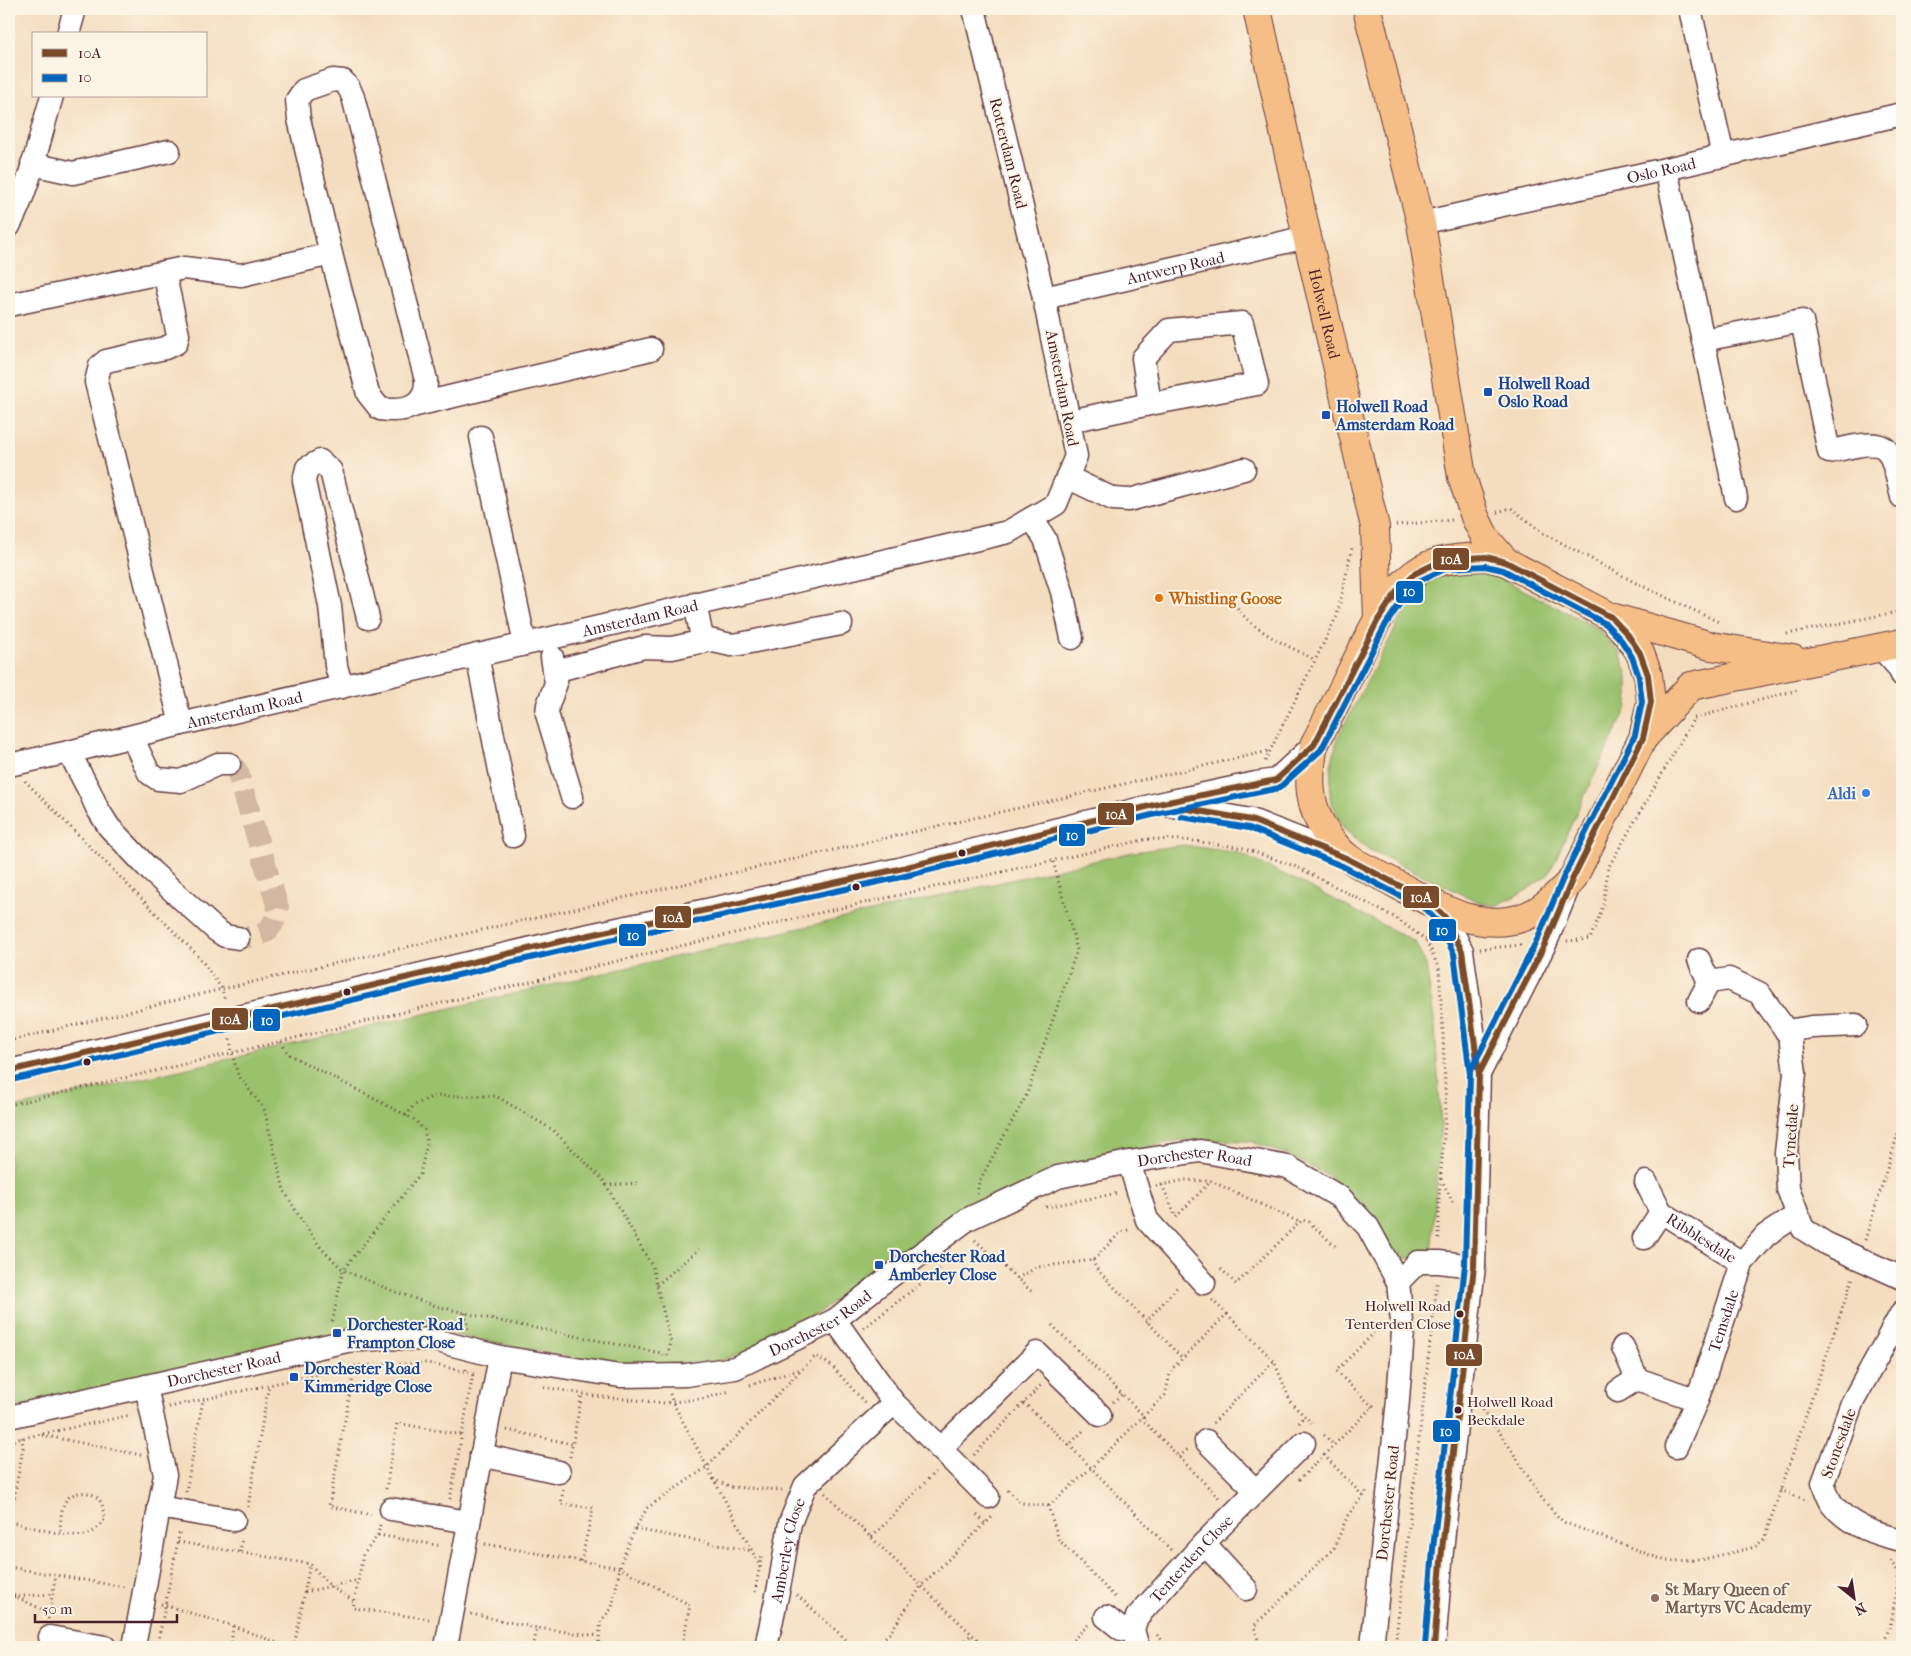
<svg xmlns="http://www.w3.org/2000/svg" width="1911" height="1656" font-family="'IM FELL French Canon',serif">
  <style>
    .green { fill: #9ac16c; stroke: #72704c }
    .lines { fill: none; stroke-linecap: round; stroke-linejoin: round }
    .minor-tunnel { stroke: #d2b7a1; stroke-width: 22; stroke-dasharray: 22 11; stroke-linecap: butt }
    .minor-casing { stroke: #643c41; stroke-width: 25 }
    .highway-casing { stroke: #643c41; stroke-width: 30 }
    .path { stroke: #643c41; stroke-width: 3; stroke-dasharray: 1 4; stroke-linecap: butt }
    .minor { stroke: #fff; stroke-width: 22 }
    .highway { stroke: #f5be86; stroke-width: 28 }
    .bus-1-casing { stroke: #fcf5e5; stroke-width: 10 }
    .bus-2-casing { stroke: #fcf5e5; stroke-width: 10 }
    .bus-1 { stroke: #7a4b2a; stroke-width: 6 }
    .bus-2 { stroke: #0065bd; stroke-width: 6 }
    .transit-dot { fill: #1a4fb4; stroke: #fcf5e5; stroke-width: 2 }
    .food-dot { fill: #e8710a; stroke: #fcf5e5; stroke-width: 2 }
    .shop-dot { fill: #3f7fe0; stroke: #fcf5e5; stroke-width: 2 }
    .bus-dot { fill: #4a1f2b; stroke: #fcf5e5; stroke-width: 2 }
    .education-dot { fill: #8d6e63; stroke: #fcf5e5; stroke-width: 2 }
    .labels { text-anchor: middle; stroke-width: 4; stroke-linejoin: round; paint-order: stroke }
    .bus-label { font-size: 15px; fill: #4a1f2b; stroke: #fcf5e5; text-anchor: end }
    .street-label { font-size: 16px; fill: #4a1f2b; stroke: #fcf5e5 }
    .transit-label { font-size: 16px; font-weight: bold; fill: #164399; stroke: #fcf5e5; text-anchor: start }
    .food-label { font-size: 16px; font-weight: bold; fill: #c56008; stroke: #fcf5e5; text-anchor: start }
    .shop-label { font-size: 16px; font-weight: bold; fill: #366cbe; stroke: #fcf5e5; text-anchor: end }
    .education-label { font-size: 16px; font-weight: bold; fill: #785e54; stroke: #fcf5e5; text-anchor: start }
    .line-badge { stroke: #fcf5e5; stroke-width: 2 }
    .badge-label { font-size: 14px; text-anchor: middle; font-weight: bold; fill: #fff }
  </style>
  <rect width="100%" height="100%" fill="#fcf5e5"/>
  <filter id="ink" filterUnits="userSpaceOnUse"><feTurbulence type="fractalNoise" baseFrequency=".02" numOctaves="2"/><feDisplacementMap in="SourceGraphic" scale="10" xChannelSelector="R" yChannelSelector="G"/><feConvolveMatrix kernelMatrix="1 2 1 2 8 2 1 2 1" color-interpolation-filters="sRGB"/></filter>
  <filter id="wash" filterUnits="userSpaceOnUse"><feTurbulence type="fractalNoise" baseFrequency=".0096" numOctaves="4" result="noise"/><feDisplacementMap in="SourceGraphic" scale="20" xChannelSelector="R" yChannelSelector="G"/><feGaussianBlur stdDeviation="1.12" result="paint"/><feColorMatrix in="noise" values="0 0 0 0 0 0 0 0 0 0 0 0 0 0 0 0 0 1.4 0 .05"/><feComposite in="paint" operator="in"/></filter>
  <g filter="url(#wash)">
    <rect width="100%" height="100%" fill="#f4ddbe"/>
    <path class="green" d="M 1460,569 L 1489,572 L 1597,628 L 1620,653 L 1628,676 L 1628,706 L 1580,805 L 1549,874 L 1527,890 L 1496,906 L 1481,903 L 1368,849 L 1344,829 L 1330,799 L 1331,766 L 1338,736 L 1416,590 L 1437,575 Z
      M 1183,845 L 1239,853 L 1302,883 L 1415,942 L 1426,965 L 1435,1026 L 1441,1124 L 1431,1256 L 1399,1259 L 1357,1203 L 1327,1175 L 1285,1154 L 1250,1141 L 1182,1140 L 1105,1156 L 971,1207 L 890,1259 L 803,1324 L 760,1348 L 715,1362 L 634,1369 L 438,1332 L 9,1409 L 9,1109 L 1133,852 Z"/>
  </g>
  <g filter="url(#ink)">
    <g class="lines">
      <path class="minor-tunnel" d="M 229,764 L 234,767 L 238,773 L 278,908 C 272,934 264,936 238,938"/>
      <g class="minor-casing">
        <g id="minor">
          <path d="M 1690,9 L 1723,156"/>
          <path d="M 68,34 L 75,9"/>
          <path d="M 333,80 L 343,81 L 349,88 L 353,97 L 426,380 C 427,409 403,412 380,409 L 368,394 L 331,254 L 299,119 L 297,100 L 304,90 Z"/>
          <path d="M 32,164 L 73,173 L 169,151"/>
          <path d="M 1666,169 L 1703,340 L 1802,321 L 1829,452 C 1843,449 1879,437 1888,452 C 1894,460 1899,486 1902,497"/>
          <path id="s1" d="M 1421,223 L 1666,169 L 1902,114"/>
          <path d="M 9,226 C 30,187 39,139 52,96"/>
          <path d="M 164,272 L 178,335 L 176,343 L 165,348 L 106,361 L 100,366 L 96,382 L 181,724"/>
          <path id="s2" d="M 1044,298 L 1307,237"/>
          <path d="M 9,305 L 184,268 L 241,275 L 331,254"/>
          <path d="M 1703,340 L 1736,498"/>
          <path d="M 416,405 L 651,349"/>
          <path d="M 1070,421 L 1150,404 L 1143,358 L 1169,330 L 1242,323 L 1257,384 L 1150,404"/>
          <path d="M 481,437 L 525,644"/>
          <path d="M 1067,477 L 1113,499 L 1129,500 L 1244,469"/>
          <path d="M 1032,518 L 1045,539 L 1062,592 L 1072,638"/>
          <path d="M 695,604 L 703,642"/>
          <path d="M 1881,648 L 1899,668 L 1902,675"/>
          <path d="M 477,655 L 513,836"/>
          <path d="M 552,657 L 556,683 L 548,705 L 547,714 L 572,797"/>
          <path d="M 555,671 L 644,647 L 672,648 L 709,640 L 731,645 L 740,644 L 841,624"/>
          <path d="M 342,687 L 336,666 L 330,606 L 304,481 L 307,468 L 320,461 L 331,471 L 368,618"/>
          <path d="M 132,737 L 149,773 L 158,779 L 181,781 L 218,764 L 229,764"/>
          <path d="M 69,752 L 90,792 L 97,808 L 109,827 L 151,871 L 216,930 L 225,936 L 238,938"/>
          <path id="s3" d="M 9,765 L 69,752 L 181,724 L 1008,532 L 1056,504 L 1076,456 L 1044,298 L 974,9"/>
          <path d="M 1171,806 L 1251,820 L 1345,857"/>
          <path d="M 1432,903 L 1445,917 L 1462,951 L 1479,1074 L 1474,1266 L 1442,1550 L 1434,1647"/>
          <path d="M 1709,982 L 1729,979 L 1759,993 L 1790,1036 L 1795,1073 L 1786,1153 L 1788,1189 L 1803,1229 L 1827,1244 L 1902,1278"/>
          <path d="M 1699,1001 L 1709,982 L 1699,960"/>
          <path d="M 1786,1031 L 1812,1027 L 1856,1025"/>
          <path d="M 9,1071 L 571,939 L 899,869 L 1158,804 L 1256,783 L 1276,780 L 1314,745"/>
          <path d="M 1479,1074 L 1546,942 L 1570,883"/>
          <path d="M 1129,1162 L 1147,1220 L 1204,1283"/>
          <path id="s4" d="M 1661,1212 L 1742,1263"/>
          <path d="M 1644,1238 L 1661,1212 L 1646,1182"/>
          <path d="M 1398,1282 L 1418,1262 L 1439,1262 L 1474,1266"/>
          <path d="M 1902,1312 L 1852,1403 L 1823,1483 C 1826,1490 1828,1499 1833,1505 C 1849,1525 1877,1535 1902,1540"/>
          <path d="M 835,1320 L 894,1403 L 914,1422 L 988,1497"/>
          <path d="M 1637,1379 L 1697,1400"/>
          <path d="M 1618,1391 L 1637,1379 L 1623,1347"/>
          <path id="s5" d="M 9,1417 L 347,1341 L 390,1338 L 434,1340 L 500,1357 L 620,1376 L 686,1375 L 735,1368 L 835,1320 L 879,1285 L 968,1219 L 1058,1177 L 1129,1162 L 1200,1151 L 1288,1167 L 1341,1198 L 1368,1227 L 1398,1282 L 1403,1332 L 1398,1400 L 1372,1647"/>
          <path d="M 1206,1441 L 1255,1490"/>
          <path id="s6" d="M 1676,1447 L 1697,1400 L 1742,1263 L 1766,1235 L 1797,1215"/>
          <path d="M 940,1449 L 1037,1353 L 1100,1415"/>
          <path d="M 481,1455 L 559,1472"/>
          <path d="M 159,1507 L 234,1520"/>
          <path d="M 391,1509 L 469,1522"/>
          <path d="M 1204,1543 L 1246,1589"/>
          <path d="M 1106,1617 L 1121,1629 L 1133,1630"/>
          <path d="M 50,1637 L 105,1647"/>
          <path d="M 134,1647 L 165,1475 L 146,1386"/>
          <path d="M 446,1647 L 500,1357"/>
          <path id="s7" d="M 766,1647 L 780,1582 L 790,1523 L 805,1486 L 894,1403"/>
          <path id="s8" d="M 1138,1647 L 1133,1630 L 1137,1617 L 1204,1543 L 1304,1443"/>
        </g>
      </g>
      <g class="highway-casing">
        <g id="highway">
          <path id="s9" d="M 1257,9 L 1307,237 L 1375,527 L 1378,620"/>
          <path d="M 1367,9 L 1421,223 L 1462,477 L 1475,517 L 1486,539 L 1506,562"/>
          <path d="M 1486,557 L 1506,562 L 1611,617 L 1628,635 L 1640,653 L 1648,675 L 1651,702 L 1643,738 L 1572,880 C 1557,895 1541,912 1521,918 C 1503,924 1481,922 1464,917 C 1435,907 1406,889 1379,875 C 1369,869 1354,864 1346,856 C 1340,852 1335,845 1330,839 C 1308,809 1307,780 1314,745 C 1329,717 1343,688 1357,660 C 1372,631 1387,595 1414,574 C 1435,558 1461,558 1486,557 Z"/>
          <path d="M 1611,617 L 1711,646 L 1793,659"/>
          <path d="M 1644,737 L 1691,686 L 1902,643"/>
        </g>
      </g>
      <path class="path" d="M 1497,512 L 1511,508 L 1543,533 L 1638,584 L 1721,623
        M 1396,525 L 1452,520
        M 1232,594 C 1238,626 1288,645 1315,660
        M 1787,634 L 1902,611
        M 1265,761 L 1337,616 L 1352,548
        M 25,781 L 200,958 L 222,989 L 225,1001
        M 1427,941 L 1439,969 L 1443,1033 L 1446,1112 L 1439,1196 L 1439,1241
        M 1567,941 L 1590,939 L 1603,906 L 1608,868 L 1694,718 L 1797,690
        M 1480,949 L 1521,945
        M 230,1039 L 232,1053 L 819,913 L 1148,839 L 1186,840 L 1243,848 L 1297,867 L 1396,918 L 1426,940 L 1435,943
        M 9,1041 L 222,989 L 1269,751
        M 281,1042 L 288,1054 L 415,1120 L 424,1130 L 427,1144 L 420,1174 L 343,1270 L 332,1324
        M 9,1105 L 232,1053 L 238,1075 L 264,1109 L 284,1190 L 300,1218 L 321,1248 L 343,1270 L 393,1291 L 436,1306 L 495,1320 L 661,1353 L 663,1355
        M 406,1116 L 413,1106 L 433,1096 L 496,1096 L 553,1130 L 604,1181 L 652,1266 L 671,1343 L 667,1357
        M 1441,1179 L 1454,1204
        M 606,1185 L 638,1183
        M 1162,1185 L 1176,1217 L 1210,1182
        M 1156,1186 L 1185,1180 L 1211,1181 L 1299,1222
        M 977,1194 L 979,1182 L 1027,1094 L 1077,950 L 1053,861
        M 1046,1207 L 1118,1193
        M 975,1240 L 1032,1292
        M 1865,1240 L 1902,1121
        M 1093,1260 L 1096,1268 L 1182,1358
        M 1221,1269 L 1236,1284 L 1302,1220 L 1309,1222 L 1335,1246
        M 1017,1278 L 1038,1267 L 1093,1260 L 1121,1232 L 1131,1229
        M 657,1285 L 699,1249
        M 465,1313 L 468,1329
        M 1227,1314 L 1274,1361 L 1291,1403 L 1312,1423
        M 1146,1322 L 1179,1285
        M 1052,1325 L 1143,1415 L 1144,1421 L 1221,1500
        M 864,1328 L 942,1267
        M 355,1366 L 329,1506 L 371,1515
        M 466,1369 L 466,1372 L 476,1375
        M 750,1385 L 802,1369 L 816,1356 L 832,1366 L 865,1403
        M 544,1387 L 594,1396 L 665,1403 L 706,1398 L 730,1391
        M 670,1394 L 673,1403 L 761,1568
        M 1113,1402 L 1122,1394
        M 1024,1403 L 1069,1445 L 1085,1429
        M 1479,1406 L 1503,1437 L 1543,1500 L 1563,1522 L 1666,1561 L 1700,1560 L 1755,1547 L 1764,1539 L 1853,1277
        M 169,1407 L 355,1366 L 427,1363 L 466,1372
        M 1373,1407 L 1336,1371 L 1374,1333
        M 1213,1423 L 1274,1361
        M 1299,1423 L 1305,1416
        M 507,1430 L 572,1444
        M 42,1435 L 141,1455
        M 1324,1435 L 1334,1445
        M 9,1441 L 131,1415
        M 1069,1445 L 1171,1550
        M 974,1455 L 1042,1384
        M 1324,1455 L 1363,1496
        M 570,1457 L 582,1394
        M 1179,1457 L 1188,1449
        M 713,1479 L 731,1487 L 782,1490
        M 1299,1480 L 1375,1404
        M 386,1489 L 397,1423 L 462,1435
        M 563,1490 L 561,1504 L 593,1508 L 581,1562
        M 1008,1490 L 1021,1503 L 1048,1506 L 1059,1540 L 1117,1599
        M 1780,1490 L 1808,1501
        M 186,1492 L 203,1400
        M 825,1493 L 985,1647
        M 450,1499 L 473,1374
        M 1049,1506 L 1090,1469 L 1165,1395 L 1171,1370 L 1227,1314 L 1212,1300
        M 248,1507 L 269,1384
        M 977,1515 L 986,1524
        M 10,1522 C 29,1526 68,1538 85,1535 C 94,1533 99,1526 104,1520 C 103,1514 104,1506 100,1501 C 94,1491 77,1490 68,1498 C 60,1506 61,1522 60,1532
        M 380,1525 L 378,1535 L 363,1555 L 353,1608 L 429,1619
        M 9,1527 L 23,1448 L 22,1437
        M 635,1529 L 753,1551
        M 378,1535 L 442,1546
        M 872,1537 L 935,1472
        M 178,1542 L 310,1564 L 330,1586 L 354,1601
        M 485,1544 L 620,1568 L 690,1605 L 682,1647
        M 240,1552 L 242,1538
        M 9,1567 L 124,1587
        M 305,1592 L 358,1580
        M 755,1592 L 762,1554
        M 9,1593 L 49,1613
        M 797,1595 L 854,1647
        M 9,1597 L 53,1594
        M 161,1604 L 233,1626 L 288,1647
        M 471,1614 L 537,1628 L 599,1636
        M 48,1619 L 56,1575
        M 1157,1635 L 1169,1647
        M 598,1644 L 621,1647
        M 683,1644 L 702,1647
        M 157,1647 L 180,1530
        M 231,1647 L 233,1626
        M 294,1647 L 310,1564
        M 533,1647 L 537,1628
        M 598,1647 L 601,1621 L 612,1608 L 621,1562 L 635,1529 L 647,1508 L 707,1467 L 801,1370
        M 874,1647 L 890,1633 L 922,1585 L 992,1517
        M 958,1647 L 972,1634
        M 1066,1647 L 1088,1625
        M 1255,1647 L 1259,1643 L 1254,1626 L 1334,1548 L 1348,1515 L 1366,1493 L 1366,1490
        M 1395,1647 L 1437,1283
        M 1883,1647 L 1892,1618 L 1899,1573 L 1889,1559"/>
      <use href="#minor" class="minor"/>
      <use href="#highway" class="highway"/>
      <g class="bus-1-casing">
        <path id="bus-1" d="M 1182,808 L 1251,820 L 1346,858 L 1429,901 L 1445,917 L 1462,951 L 1479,1074 L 1474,1266 L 1442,1550 L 1434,1647
          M 9,1071 L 571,939 L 899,869 L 1158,804 L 1276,780 L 1314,745 L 1378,620 L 1398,590 L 1414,574 L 1445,559 L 1486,557 L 1506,562 L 1611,617 L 1628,635 L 1640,653 L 1648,675 L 1651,702 L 1643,738 L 1572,880 L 1546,942 L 1479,1074"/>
      </g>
      <g class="bus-2-casing">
        <path id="bus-2" d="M 1181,817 L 1249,828 L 1342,866 L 1424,908 L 1438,922 L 1454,954 L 1470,1074 L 1465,1265 L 1433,1549 L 1425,1646
          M 11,1080 L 573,948 L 901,877 L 1160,813 L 1279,788 L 1321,750 L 1386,624 L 1405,596 L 1419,581 L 1447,568 L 1485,566 L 1503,570 L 1606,624 L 1621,640 L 1632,657 L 1639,677 L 1642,702 L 1635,735 L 1564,876 L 1538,938 L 1471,1070"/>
      </g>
      <use href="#bus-1" class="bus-1"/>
      <use href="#bus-2" class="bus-2"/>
    </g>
  </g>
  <g class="transit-dot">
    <rect x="1483" y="387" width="10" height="10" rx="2.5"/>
    <rect x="1321" y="410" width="10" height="10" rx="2.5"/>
    <rect x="874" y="1260" width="10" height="10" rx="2.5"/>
    <rect x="332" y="1328" width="10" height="10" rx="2.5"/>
    <rect x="289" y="1372" width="10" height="10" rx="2.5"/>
  </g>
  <circle class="food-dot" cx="1159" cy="598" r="5"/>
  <circle class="shop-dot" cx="1866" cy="793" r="5"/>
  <g class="bus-dot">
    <circle cx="962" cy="853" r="4.5"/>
    <circle cx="856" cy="887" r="4.5"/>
    <circle cx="347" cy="992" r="4.5"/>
    <circle cx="87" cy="1062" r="4.5"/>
    <circle cx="1460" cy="1314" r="4.5"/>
    <circle cx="1458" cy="1410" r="4.5"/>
  </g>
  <circle class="education-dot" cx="1655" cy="1598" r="5"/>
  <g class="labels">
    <g class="bus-label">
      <text x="1451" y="1311">Holwell Road<tspan x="1451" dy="18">Tenterden Close</tspan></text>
      <text x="1467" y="1407" text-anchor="start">Holwell Road<tspan x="1467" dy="18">Beckdale</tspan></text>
    </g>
    <g class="street-label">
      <text transform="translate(1009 153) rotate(76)" y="6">Rotterdam Road</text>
      <text dy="6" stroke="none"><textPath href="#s1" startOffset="246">Oslo Road</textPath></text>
      <text dy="6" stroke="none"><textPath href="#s2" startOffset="135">Antwerp Road</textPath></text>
      <text dy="6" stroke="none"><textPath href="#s9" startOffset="312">Holwell Road</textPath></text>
      <text transform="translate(1063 388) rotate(79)" y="6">Amsterdam Road</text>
      <text dy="6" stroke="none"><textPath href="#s3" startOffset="648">Amsterdam Road</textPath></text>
      <text dy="6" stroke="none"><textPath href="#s3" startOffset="242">Amsterdam Road</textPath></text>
      <text transform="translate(1790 1136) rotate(-86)" y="6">Tynedale</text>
      <text dy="6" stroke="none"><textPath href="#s5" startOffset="1255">Dorchester Road</textPath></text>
      <text dy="6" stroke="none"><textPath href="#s4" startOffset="48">Ribblesdale</textPath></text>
      <text dy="6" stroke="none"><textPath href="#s5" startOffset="835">Dorchester Road</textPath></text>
      <text dy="6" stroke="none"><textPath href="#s6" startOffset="135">Temsdale</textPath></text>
      <text dy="6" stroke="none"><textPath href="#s5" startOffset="220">Dorchester Road</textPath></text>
      <text transform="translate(1838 1443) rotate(-70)" y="6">Stonesdale</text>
      <text transform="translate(1387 1503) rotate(-84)" y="6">Dorchester Road</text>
      <text dy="6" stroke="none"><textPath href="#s7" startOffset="99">Amberley Close</textPath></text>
      <text dy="6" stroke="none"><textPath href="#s8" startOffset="111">Tenterden Close</textPath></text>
    </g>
    <g class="transit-label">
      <text x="1498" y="389">Holwell Road<tspan x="1498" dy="18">Oslo Road</tspan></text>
      <text x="1336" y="412">Holwell Road<tspan x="1336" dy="18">Amsterdam Road</tspan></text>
      <text x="889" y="1262">Dorchester Road<tspan x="889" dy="18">Amberley Close</tspan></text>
      <text x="347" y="1330">Dorchester Road<tspan x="347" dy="18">Frampton Close</tspan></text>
      <text x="304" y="1374">Dorchester Road<tspan x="304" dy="18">Kimmeridge Close</tspan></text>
    </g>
    <g class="food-label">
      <text x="1169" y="604">Whistling Goose</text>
    </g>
    <g class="shop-label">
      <text x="1856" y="799">Aldi</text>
    </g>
    <g class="education-label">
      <text x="1665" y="1595">St Mary Queen of<tspan x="1665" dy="18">Martyrs VC Academy</tspan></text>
    </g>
  </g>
  <g class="line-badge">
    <rect x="1432" y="547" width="38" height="24" rx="5" fill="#7a4b2a"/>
    <rect x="1395" y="580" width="29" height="24" rx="5" fill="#0065bd"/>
    <rect x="1097" y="802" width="38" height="24" rx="5" fill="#7a4b2a"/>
    <rect x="1058" y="823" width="28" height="24" rx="5" fill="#0065bd"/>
    <rect x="1402" y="885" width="38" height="24" rx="5" fill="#7a4b2a"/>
    <rect x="654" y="905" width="38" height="24" rx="5" fill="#7a4b2a"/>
    <rect x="1428" y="918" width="29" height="24" rx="5" fill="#0065bd"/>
    <rect x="618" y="923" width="29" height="24" rx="5" fill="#0065bd"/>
    <rect x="211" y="1007" width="38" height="24" rx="5" fill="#7a4b2a"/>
    <rect x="252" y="1008" width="29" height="24" rx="5" fill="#0065bd"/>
    <rect x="1445" y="1343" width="38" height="24" rx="5" fill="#7a4b2a"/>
    <rect x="1432" y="1419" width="29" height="24" rx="5" fill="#0065bd"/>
  </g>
  <g class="badge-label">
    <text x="1451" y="564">10A</text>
    <text x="1409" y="596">10</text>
    <text x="1116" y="819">10A</text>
    <text x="1072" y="840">10</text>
    <text x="1421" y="902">10A</text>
    <text x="673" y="922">10A</text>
    <text x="1442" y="935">10</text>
    <text x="633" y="940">10</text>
    <text x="230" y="1024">10A</text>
    <text x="267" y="1025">10</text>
    <text x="1464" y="1359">10A</text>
    <text x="1446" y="1436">10</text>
  </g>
  <rect width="1911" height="1656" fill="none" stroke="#fcf5e5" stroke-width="30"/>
  <rect x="32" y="32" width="175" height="65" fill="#fcf5e5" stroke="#b59f9b"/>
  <rect x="42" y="49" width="25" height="8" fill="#7a4b2a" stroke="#b59f9b"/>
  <text x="78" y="58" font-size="15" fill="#4a1f2b">10A</text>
  <rect x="42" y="74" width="25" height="8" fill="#0065bd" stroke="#b59f9b"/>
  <text x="78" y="82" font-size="15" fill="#4a1f2b">10</text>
  <g transform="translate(1854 1598) rotate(150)" stroke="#fcf5e5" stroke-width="4" paint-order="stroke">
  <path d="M0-4L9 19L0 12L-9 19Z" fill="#4a1f2b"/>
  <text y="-8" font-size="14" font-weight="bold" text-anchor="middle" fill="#4a1f2b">N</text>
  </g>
  <path d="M35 1614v8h142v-8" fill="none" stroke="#4a1f2b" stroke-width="2.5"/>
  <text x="42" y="1614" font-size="15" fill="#4a1f2b" stroke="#fcf5e5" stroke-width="4" paint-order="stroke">50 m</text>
</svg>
